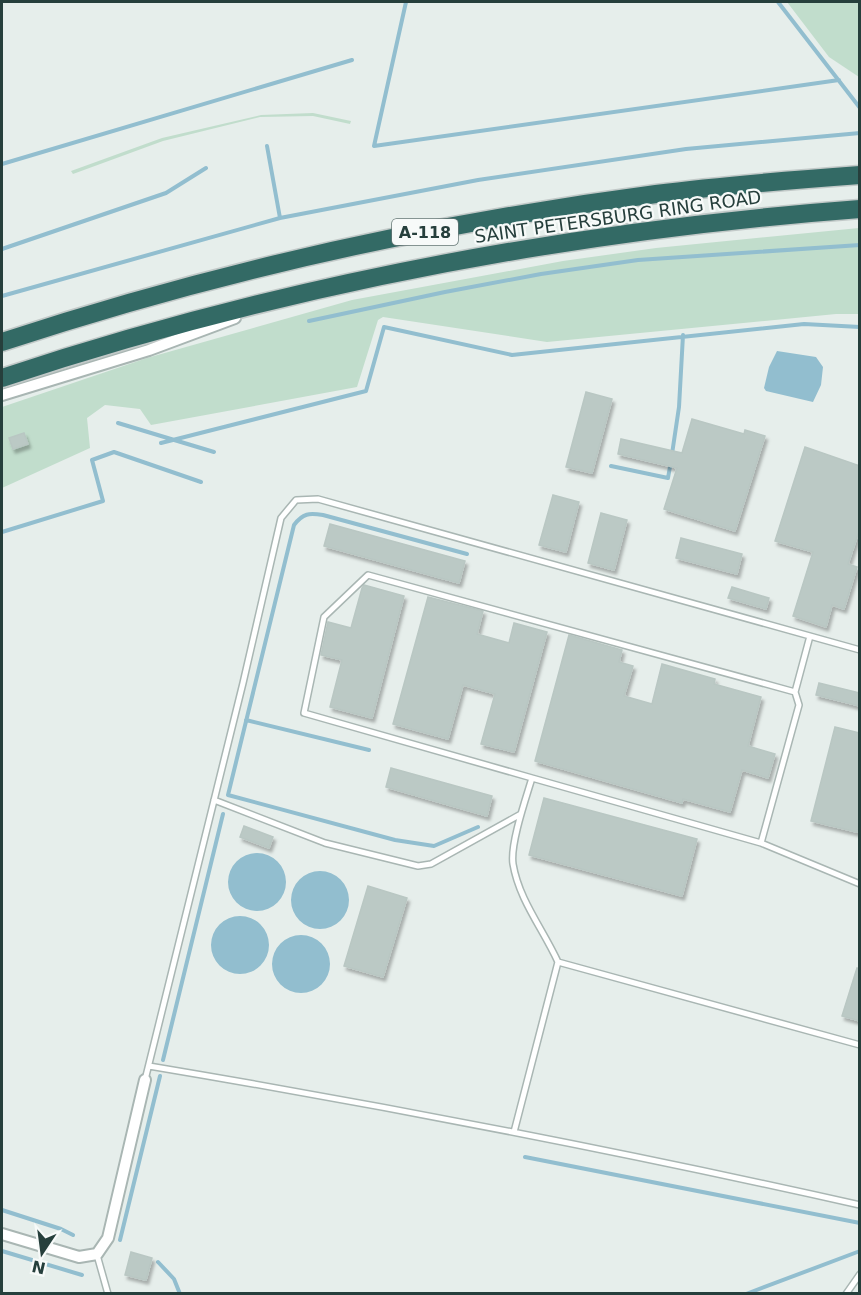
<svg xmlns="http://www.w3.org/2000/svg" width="861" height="1295" font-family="'DejaVu Sans',sans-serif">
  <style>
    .green { fill: #c1ddcc }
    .water { fill: #92becf }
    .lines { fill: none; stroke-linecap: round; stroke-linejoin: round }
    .stream { stroke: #92becf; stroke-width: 4 }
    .building { fill: #bbc9c5; stroke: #b9c7c3; stroke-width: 1.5; filter: url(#shadow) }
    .service-casing { stroke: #a9b6b3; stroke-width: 8 }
    .minor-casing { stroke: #a9b6b3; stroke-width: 14 }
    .motorway-casing { stroke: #c2c9c8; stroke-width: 21 }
    .service { stroke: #fff; stroke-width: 5 }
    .minor { stroke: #fff; stroke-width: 10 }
    .motorway { stroke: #336a65; stroke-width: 18 }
    .labels { text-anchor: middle; stroke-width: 4.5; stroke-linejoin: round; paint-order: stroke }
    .shield { fill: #f7faf9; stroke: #657775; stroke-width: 1.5 }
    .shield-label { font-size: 16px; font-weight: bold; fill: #263f3c }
    .street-label { font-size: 18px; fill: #263f3c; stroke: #f7faf9 }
  </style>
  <defs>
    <filter id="shadow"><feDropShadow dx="2.5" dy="4" stdDeviation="1.5" flood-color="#0004"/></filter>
  </defs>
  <rect width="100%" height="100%" fill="#e6eeeb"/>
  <path class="green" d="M 787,2 L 859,2 L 859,77 L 829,57 Z
    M 313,113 L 351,121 L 350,124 L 313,116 L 260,117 L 163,141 L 73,174 L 71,171 L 162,138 L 261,115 Z
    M 859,228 L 859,314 L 836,314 L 547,342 L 383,317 L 378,320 L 357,387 L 151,425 L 140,409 L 105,405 L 87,418 L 90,448 L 2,488 L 2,407 L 147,358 L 352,300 L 563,261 L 656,248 Z"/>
  <path class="water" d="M 777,351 L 816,357 L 823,367 L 821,385 L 813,402 L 766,391 L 764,388 L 769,367 Z
    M228 882a29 29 0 1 1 58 0a29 29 0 1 1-58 0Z
    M291 900a29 29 0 1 1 58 0a29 29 0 1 1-58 0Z
    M211 945a29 29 0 1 1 58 0a29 29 0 1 1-58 0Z
    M272 964a29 29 0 1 1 58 0a29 29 0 1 1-58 0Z"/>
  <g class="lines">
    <path class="stream" d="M 406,2 L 374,146 L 839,80
      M 778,2 L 860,108
      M 267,146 L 280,218
      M 2,164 L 352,60
      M 2,249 L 166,193 L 206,168
      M 2,296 L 280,218 L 478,180 L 686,149 L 860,133
      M 309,321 L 445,292 L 541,274 L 638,260 L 860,245
      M 118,423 L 214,452
      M 161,443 L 366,391 L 384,327 L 512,355 L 804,324 L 860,327
      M 672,454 L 679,407 L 683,335
      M 611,466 L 668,478 L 671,461
      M 2,532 L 103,501 L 92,460 L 114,452 L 201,482
      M 467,554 L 323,515 C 309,513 303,513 294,525 L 228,795 L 395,840 L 434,846 L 478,827
      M 246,720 L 369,750
      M 163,1060 L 223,814
      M 525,1157 L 860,1223
      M 2,1210 L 61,1229 L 73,1235
      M 120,1240 L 160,1076
      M 2,1251 L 82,1275
      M 158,1262 L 174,1279 L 180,1294
      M 746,1294 L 860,1251"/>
  </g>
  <path class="building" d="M 586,392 L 612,399 L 592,473 L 566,467 Z
    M 692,419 L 744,434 L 745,430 L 765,436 L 735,531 L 664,509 L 677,468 L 618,454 L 621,439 L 682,453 Z
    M 24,433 L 28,444 L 13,449 L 9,438 Z
    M 805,447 L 860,466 L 860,528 L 848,564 L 857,567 L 844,609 L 832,605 L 826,627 L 793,616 L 813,552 L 775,541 Z
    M 553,495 L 579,502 L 566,552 L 539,545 Z
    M 601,513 L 627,520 L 614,570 L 588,563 Z
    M 330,524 L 465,561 L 459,583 L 324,546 Z
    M 681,538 L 742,554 L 737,574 L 676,558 Z
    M 364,585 L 404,596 L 372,718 L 330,707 L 342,660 L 321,655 L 328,622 L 351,628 L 362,588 Z
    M 732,587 L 769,598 L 766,609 L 728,598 Z
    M 428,597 L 483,611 L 477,634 L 509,643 L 514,623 L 547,632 L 514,752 L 481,744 L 495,694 L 463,685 L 448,739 L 393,724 Z
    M 569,635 L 622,650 L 619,662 L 633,666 L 624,696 L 652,704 L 662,664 L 715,679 L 714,684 L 761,697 L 748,746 L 775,754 L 768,778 L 742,770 L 730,812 L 683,799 L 682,803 L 535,761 Z
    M 819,683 L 860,693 L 860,706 L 816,695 Z
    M 835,727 L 860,733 L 860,822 L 857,832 L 811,821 Z
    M 391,768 L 492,796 L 487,816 L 386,787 Z
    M 544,798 L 697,839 L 682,896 L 529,855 Z
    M 244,826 L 273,837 L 269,848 L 240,837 Z
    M 368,886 L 407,898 L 383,977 L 344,966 Z
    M 857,968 L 860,969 L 860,1021 L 842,1016 Z
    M 131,1252 L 152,1258 L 146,1280 L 125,1275 Z"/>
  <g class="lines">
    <g class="service-casing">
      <path id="service" d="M 810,636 L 795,692 L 799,705 L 761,843 L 532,778 C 526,798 510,844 513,864 C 519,900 543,929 558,962 L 860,1045
        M 532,778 L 304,713 L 324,617 L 368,575 L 795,692
        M 214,800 L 325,843 L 418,866 L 431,864 L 521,814
        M 761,843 L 860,884
        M 149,1066 C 387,1106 624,1152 860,1205
        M 145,1080 L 243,683 L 281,518 L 296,500 L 318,499 L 860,650
        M 514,1132 L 558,962
        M 97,1255 L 108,1294
        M 846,1294 L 860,1274"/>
    </g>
    <g class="minor-casing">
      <path id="minor" d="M 2,395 L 149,350 L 235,318
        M 2,1234 L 79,1257 L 97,1254 L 108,1238 L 145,1080"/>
    </g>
    <g class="motorway-casing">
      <path id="motorway" d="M 2,342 C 214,272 434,223 656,194 C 724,185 792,180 860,175
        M 2,378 C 279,286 568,231 860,209"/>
    </g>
    <use href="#service" class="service"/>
    <use href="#minor" class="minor"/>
    <use href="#motorway" class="motorway"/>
  </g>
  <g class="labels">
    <rect class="shield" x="392" y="219" width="66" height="26" rx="4.5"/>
    <g class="shield-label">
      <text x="425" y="238">А-118</text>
    </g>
    <g class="street-label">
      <text transform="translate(618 217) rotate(-8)" y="6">SAINT PETERSBURG RING ROAD</text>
    </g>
  </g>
  <rect width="861" height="1295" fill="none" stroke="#263f3c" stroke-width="6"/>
  <g transform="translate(42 1253) rotate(193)" stroke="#f7faf9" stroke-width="4.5" paint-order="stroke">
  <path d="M0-4.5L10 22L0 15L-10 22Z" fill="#263f3c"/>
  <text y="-9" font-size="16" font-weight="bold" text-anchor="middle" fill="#263f3c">N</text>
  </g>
</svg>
